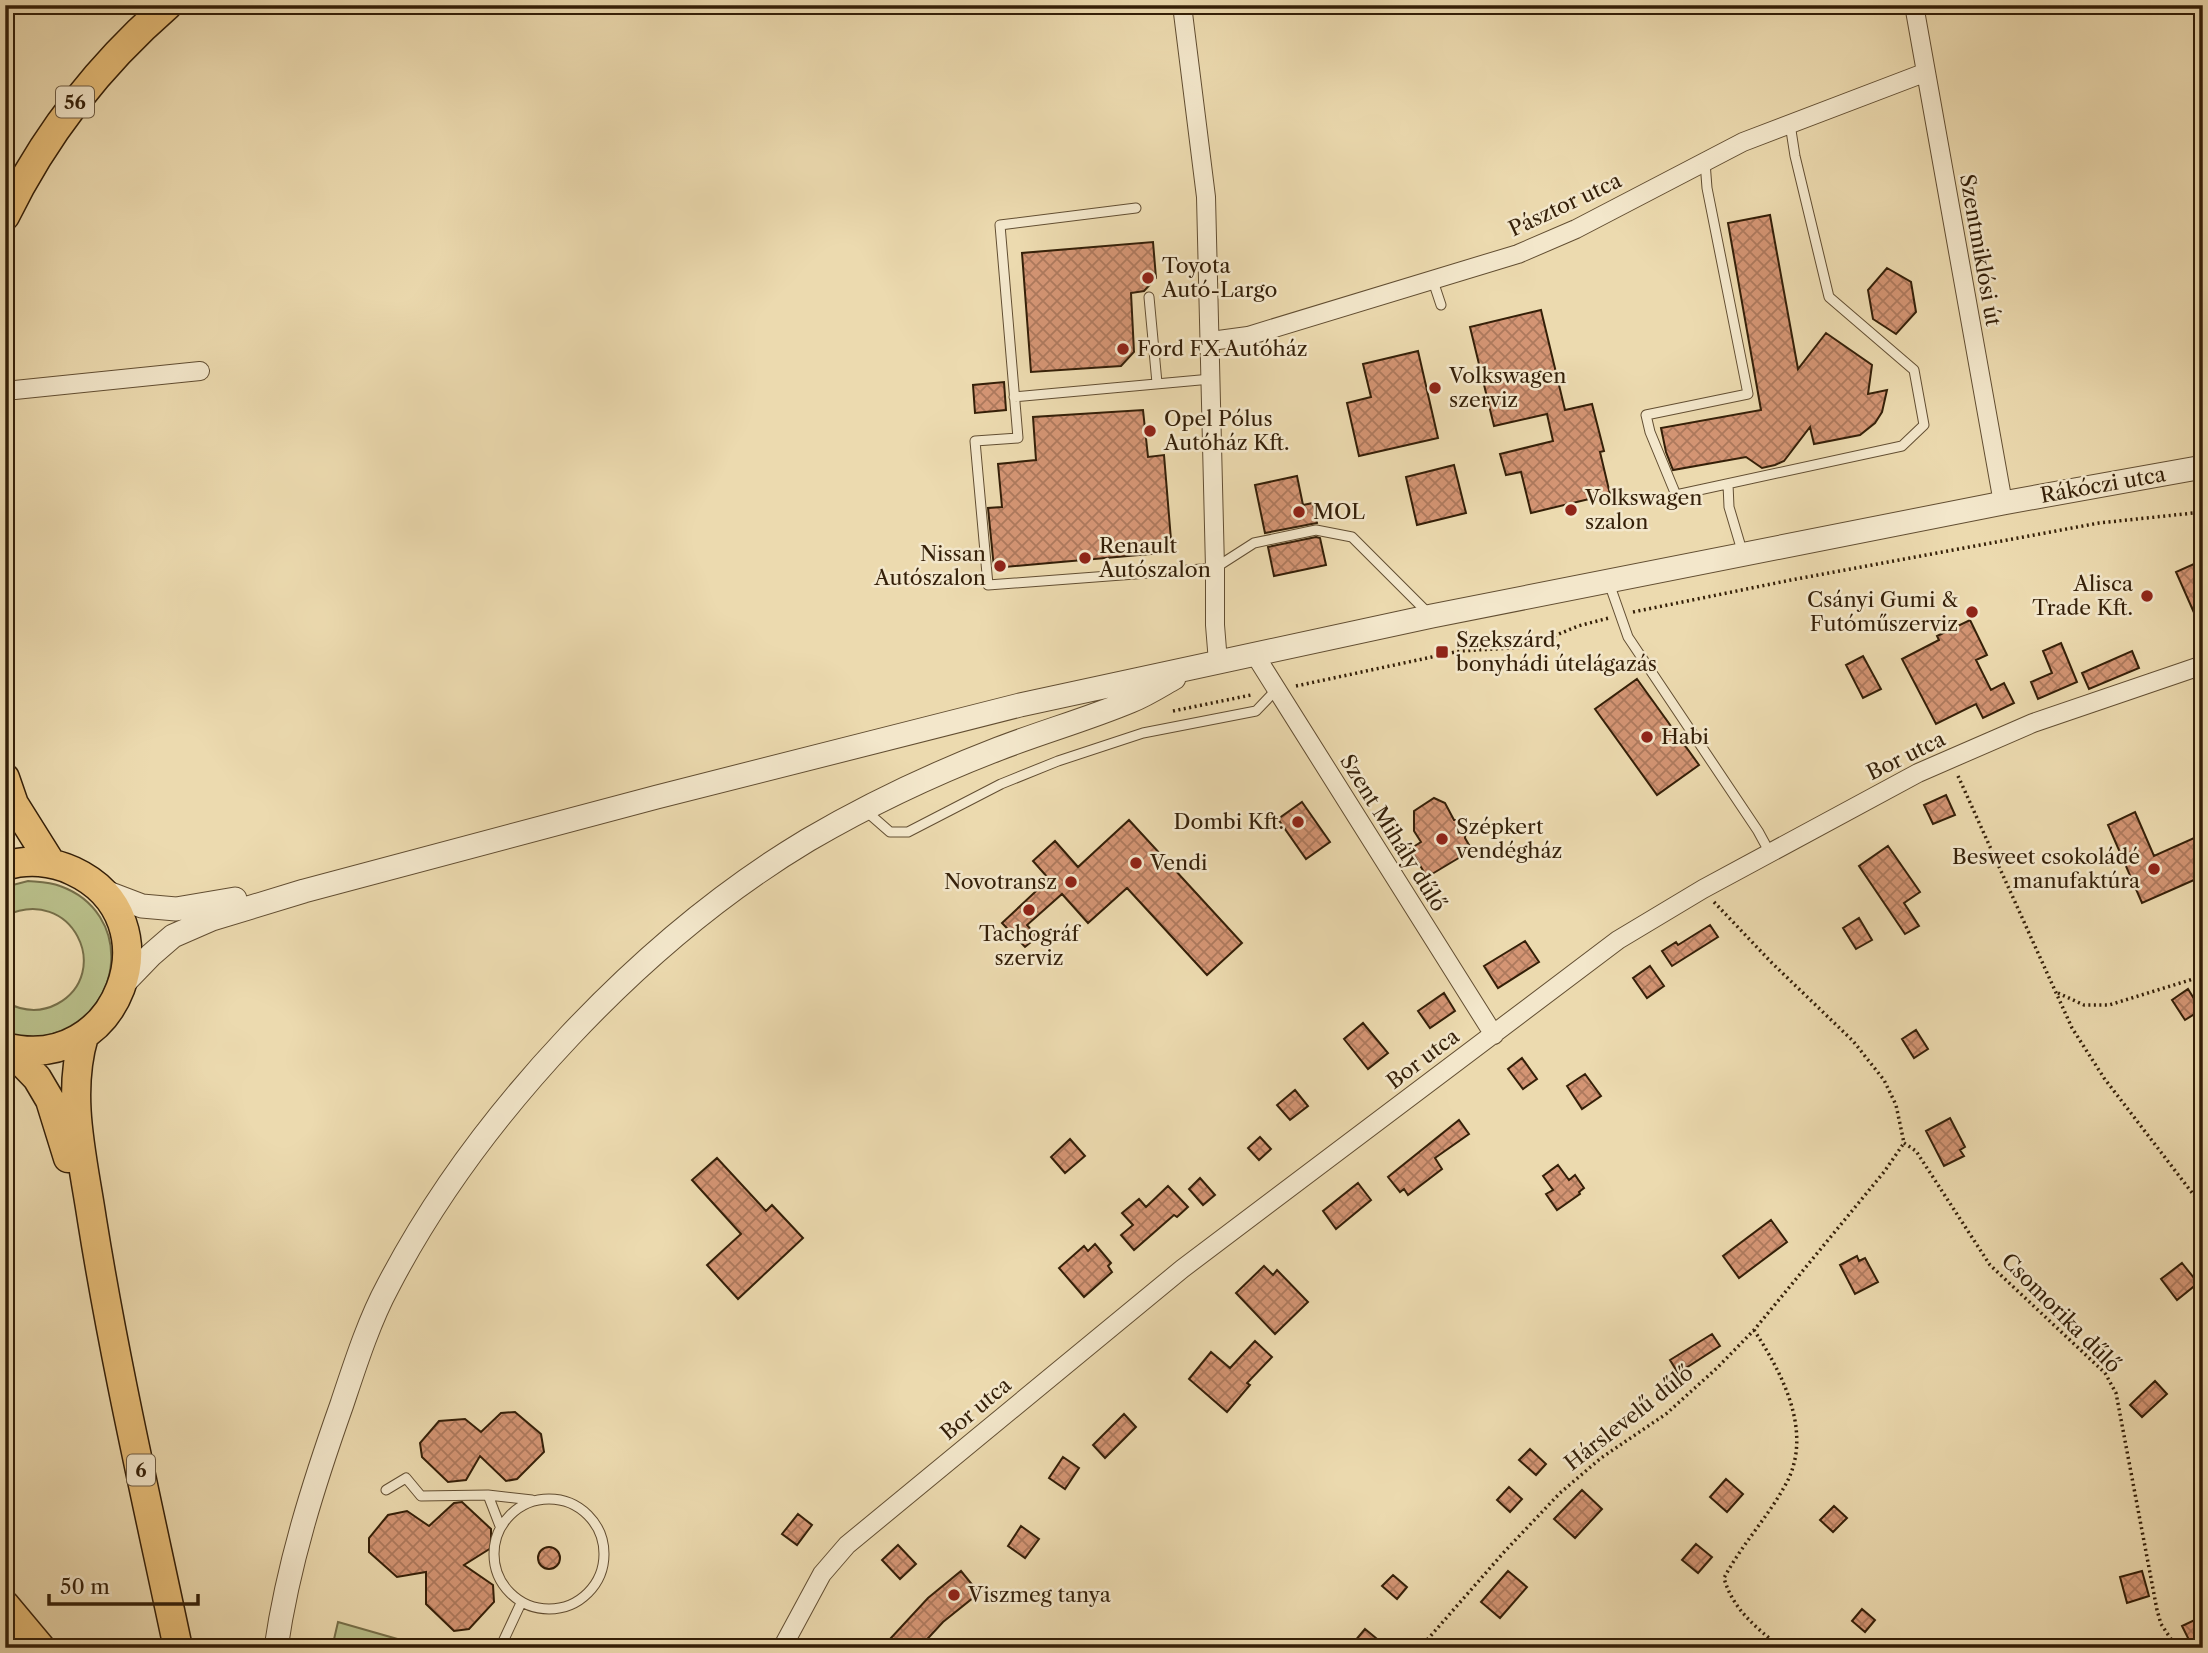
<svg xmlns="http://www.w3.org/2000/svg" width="2208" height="1653" font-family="'Libre Caslon Text',serif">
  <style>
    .grass { fill: #b9bf8a; stroke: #766f49; stroke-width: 2 }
    .building { fill: url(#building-cross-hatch); stroke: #341f08; stroke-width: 2 }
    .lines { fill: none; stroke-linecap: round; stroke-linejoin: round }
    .service-casing { stroke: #624e32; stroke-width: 11 }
    .minor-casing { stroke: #624e32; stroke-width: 20 }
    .tertiary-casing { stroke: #624e32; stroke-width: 25 }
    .primary-casing { stroke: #341f08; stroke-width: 31 }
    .path { stroke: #341f08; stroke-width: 3.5; stroke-dasharray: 2 3.5; stroke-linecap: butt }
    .service { stroke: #f3e7cb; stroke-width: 9 }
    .minor { stroke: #f3e7cb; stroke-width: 18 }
    .tertiary { stroke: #f3e7cb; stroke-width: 23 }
    .primary { stroke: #e6bd78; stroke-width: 28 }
    .poi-dot { fill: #8f2418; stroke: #f3e7cb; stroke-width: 2.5 }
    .labels { text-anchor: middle; stroke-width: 5; stroke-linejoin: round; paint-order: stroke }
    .shield { fill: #f3e7cb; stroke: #6d5b42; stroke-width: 2 }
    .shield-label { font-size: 19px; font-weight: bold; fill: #341f08 }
    .street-label { font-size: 21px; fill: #341f08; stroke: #f3e7cb }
    .poi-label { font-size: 21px; fill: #341f08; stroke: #f3e7cb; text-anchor: start }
  </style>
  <defs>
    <pattern id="building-cross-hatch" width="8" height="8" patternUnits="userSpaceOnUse" patternTransform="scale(1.75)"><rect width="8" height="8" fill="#d49574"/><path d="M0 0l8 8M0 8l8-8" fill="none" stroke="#ad795d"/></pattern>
  </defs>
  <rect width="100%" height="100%" fill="#ecdaaf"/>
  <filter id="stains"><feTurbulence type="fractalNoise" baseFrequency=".00286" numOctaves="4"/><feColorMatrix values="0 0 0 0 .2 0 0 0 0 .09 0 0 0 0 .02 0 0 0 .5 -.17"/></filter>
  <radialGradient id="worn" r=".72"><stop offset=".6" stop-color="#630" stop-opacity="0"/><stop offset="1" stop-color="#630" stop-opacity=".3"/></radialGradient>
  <path class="grass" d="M 28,881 C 39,882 50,882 60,886 C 133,912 126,1012 52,1034 C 38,1039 19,1038 5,1032 L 5,1002 C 22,1011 40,1013 57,1004 C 114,973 72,884 5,916 L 5,887 Z
    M 338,1622 L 429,1648 L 332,1648 Z"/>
  <path class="building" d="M 1770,215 L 1798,369 L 1826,333 L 1872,365 L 1868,394 L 1887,390 L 1882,412 L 1875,423 L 1860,435 L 1814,444 L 1810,427 L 1784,461 L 1775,465 L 1762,468 L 1746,457 L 1673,470 L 1666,452 L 1661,428 L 1761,410 L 1728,223 Z
    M 1153,242 L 1156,278 L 1144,291 L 1131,293 L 1134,352 L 1121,366 L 1031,372 L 1022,253 Z
    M 1887,268 L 1911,282 L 1916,312 L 1896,334 L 1873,319 L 1868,290 Z
    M 1541,310 L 1565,410 L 1592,404 L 1604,451 L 1600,452 L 1610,494 L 1531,513 L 1521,472 L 1506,475 L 1500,454 L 1553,441 L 1547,414 L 1494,426 L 1470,327 Z
    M 1418,351 L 1438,438 L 1359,456 L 1347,403 L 1371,397 L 1363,364 Z
    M 1004,382 L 1006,410 L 975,413 L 973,385 Z
    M 1143,410 L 1148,457 L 1164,455 L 1172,552 L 994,568 L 988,508 L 1002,507 L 998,464 L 1036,460 L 1033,417 Z
    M 1454,465 L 1466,513 L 1417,525 L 1406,477 Z
    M 1297,476 L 1303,505 L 1313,503 L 1317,523 L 1265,533 L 1255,485 Z
    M 1316,537 L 1320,538 L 1326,565 L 1274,576 L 1268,547 Z
    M 2196,563 L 2203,579 L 2203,633 L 2176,572 Z
    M 1970,620 L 1987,655 L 1976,660 L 1991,690 L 2004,683 L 2014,703 L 1983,718 L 1976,704 L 1936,724 L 1902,659 L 1939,640 L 1937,636 Z
    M 2061,643 L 2077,682 L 2038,699 L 2031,682 L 2052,673 L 2043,651 Z
    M 2132,651 L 2139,668 L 2089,689 L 2082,673 Z
    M 1863,656 L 1881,689 L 1863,698 L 1846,665 Z
    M 1637,679 L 1699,765 L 1657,795 L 1595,709 Z
    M 1946,795 L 1955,815 L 1933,824 L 1924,805 Z
    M 1434,798 L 1445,803 L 1454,820 L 1460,820 L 1466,826 L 1465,838 L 1472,850 L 1427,877 L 1410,849 L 1421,842 L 1414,831 L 1414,811 Z
    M 1302,802 L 1330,842 L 1306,859 L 1278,819 Z
    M 2135,812 L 2154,856 L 2203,834 L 2203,876 L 2142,903 L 2108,825 Z
    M 1129,820 L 1242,943 L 1207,975 L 1127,888 L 1088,923 L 1062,894 L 1027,925 L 1037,937 L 1025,947 L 1002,923 L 1049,879 L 1033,861 L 1055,841 L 1078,867 Z
    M 1888,846 L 1920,892 L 1904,903 L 1919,926 L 1905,934 L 1859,866 Z
    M 1859,918 L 1872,940 L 1856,949 L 1843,928 Z
    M 1710,925 L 1718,937 L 1672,966 L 1662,951 L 1676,942 L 1678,945 Z
    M 1525,941 L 1539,962 L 1498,988 L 1484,966 Z
    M 1650,966 L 1664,986 L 1647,998 L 1633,978 Z
    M 2188,989 L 2201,1010 L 2185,1020 L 2172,1000 Z
    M 1444,993 L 1455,1011 L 1430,1028 L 1418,1011 Z
    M 1363,1023 L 1388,1053 L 1368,1069 L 1344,1039 Z
    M 1916,1030 L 1928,1049 L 1914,1058 L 1902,1039 Z
    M 1522,1058 L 1537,1079 L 1523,1089 L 1508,1069 Z
    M 1585,1074 L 1601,1096 L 1582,1109 L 1567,1086 Z
    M 1295,1090 L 1308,1106 L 1290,1120 L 1277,1105 Z
    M 1950,1118 L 1965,1147 L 1960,1150 L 1964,1156 L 1944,1166 L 1926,1131 Z
    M 1459,1120 L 1469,1134 L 1435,1158 L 1442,1169 L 1408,1195 L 1404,1189 L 1400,1192 L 1388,1177 Z
    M 1260,1137 L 1271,1149 L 1259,1160 L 1248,1148 Z
    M 1070,1139 L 1085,1156 L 1065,1173 L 1051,1157 Z
    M 717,1158 L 766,1211 L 772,1205 L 803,1238 L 738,1299 L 707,1265 L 741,1234 L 692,1180 Z
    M 1558,1165 L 1569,1180 L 1575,1175 L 1584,1188 L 1579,1192 L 1580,1194 L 1557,1210 L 1546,1194 L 1553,1190 L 1543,1176 Z
    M 1200,1178 L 1215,1195 L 1203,1205 L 1189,1189 Z
    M 1358,1183 L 1371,1200 L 1336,1229 L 1323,1211 Z
    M 1168,1186 L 1188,1207 L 1177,1217 L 1174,1215 L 1134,1250 L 1121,1235 L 1133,1225 L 1122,1213 L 1139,1199 L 1146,1207 Z
    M 1771,1220 L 1787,1242 L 1739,1278 L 1723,1256 Z
    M 1095,1244 L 1111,1263 L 1108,1266 L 1112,1272 L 1084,1297 L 1059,1268 L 1084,1246 L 1088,1251 Z
    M 1857,1256 L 1859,1261 L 1865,1258 L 1878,1282 L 1855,1294 L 1840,1265 Z
    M 2182,1263 L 2198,1283 L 2177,1300 L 2161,1279 Z
    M 1264,1266 L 1273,1275 L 1277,1270 L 1308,1302 L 1275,1334 L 1236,1293 Z
    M 1712,1334 L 1720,1346 L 1678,1373 L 1670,1360 Z
    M 1255,1341 L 1272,1357 L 1247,1383 L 1250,1385 L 1227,1412 L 1189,1379 L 1211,1352 L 1230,1368 Z
    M 2155,1381 L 2167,1394 L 2142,1417 L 2130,1405 Z
    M 515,1412 L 541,1434 L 544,1452 L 517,1479 L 506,1481 L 480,1456 L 466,1480 L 448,1482 L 422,1457 L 420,1443 L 439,1421 L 465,1419 L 481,1432 L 501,1413 Z
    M 1124,1414 L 1136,1427 L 1105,1458 L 1093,1445 Z
    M 1530,1449 L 1546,1464 L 1536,1475 L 1519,1460 Z
    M 1063,1457 L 1079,1468 L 1065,1489 L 1049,1478 Z
    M 1726,1479 L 1743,1494 L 1727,1512 L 1710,1497 Z
    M 1509,1487 L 1522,1499 L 1510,1512 L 1497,1500 Z
    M 1582,1490 L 1602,1509 L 1575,1538 L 1554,1519 Z
    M 462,1502 L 491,1529 L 491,1548 L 464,1565 L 493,1585 L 494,1602 L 469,1629 L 454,1631 L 426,1604 L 426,1572 L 397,1577 L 369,1552 L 369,1538 L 388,1515 L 407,1511 L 429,1526 L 454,1503 Z
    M 1834,1506 L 1847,1518 L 1833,1532 L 1820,1520 Z
    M 798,1514 L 812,1525 L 797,1545 L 782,1534 Z
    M 1021,1526 L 1039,1539 L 1025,1558 L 1008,1546 Z
    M 1696,1544 L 1712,1557 L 1698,1573 L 1682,1560 Z
    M 898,1545 L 916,1564 L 900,1579 L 882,1560 Z
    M538 1558a11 11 0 1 1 22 0a11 11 0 1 1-22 0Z
    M 961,1571 L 979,1593 L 943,1622 L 919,1648 L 899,1648 L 890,1639 L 928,1598 Z
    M 1508,1571 L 1527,1587 L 1500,1618 L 1481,1602 Z
    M 2142,1571 L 2149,1596 L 2127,1603 L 2120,1577 Z
    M 1393,1575 L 1407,1587 L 1397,1599 L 1382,1586 Z
    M 1862,1609 L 1875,1620 L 1865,1632 L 1852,1621 Z
    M 2203,1616 L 2203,1640 L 2192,1646 L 2182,1626 Z
    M 1365,1629 L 1388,1648 L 1349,1648 Z"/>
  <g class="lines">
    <g class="service-casing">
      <path id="service" d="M 1705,162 L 1707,188 L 1748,394 L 1646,415 L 1650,432 L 1676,495 L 1902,446 L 1924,425 L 1914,370 L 1829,297 L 1795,156 L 1790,124
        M 1136,208 L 1000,225 L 1018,438 L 975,441 L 988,585 L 1215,568 L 1254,543 L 1316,530 L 1352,537 L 1430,615
        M 1432,278 L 1441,305
        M 1149,297 L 1157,383
        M 1014,397 L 1211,379
        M 1728,484 L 1729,507 L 1743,554
        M 1609,583 L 1628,637 L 1758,831 L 1770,853
        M 866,811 L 890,832 L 908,832 L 1001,784 L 1058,761 L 1143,733 L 1256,711 L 1276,690
        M 386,1490 L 406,1478 L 421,1496 L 488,1495 L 532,1500
        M 488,1495 L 500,1526
        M494 1554a55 55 0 1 1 110 0a55 55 0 1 1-110 0Z
        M 500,1648 L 521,1603"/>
    </g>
    <g class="minor-casing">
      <path id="minor" d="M 1182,5 L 1206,197 L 1215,568 L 1215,625 L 1218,662
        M 1914,5 L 2003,503
        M 1211,341 L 1248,336 L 1518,254 L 1576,229 L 1743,142 L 1924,73
        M 5,391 L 200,371
        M 1255,655 L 1494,1035
        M 782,1648 L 822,1574 L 847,1545 L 1182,1269 L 1618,940 L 1703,889 L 1918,773 L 2033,723 L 2203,665"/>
    </g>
    <g class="tertiary-casing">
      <path id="tertiary" d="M 100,890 L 142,906 L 176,909 L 235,899
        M 123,984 L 151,955 L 173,936 L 212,919 L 304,891 L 657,797 L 1020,705 L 1432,616 L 2003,503 L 2203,467
        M 276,1648 C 288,1564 314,1483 342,1404 C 355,1365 369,1321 388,1286 C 477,1115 643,939 808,840 C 868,805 933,774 998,749 C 1042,732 1088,719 1131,701 C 1146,695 1160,686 1174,678"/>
    </g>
    <g class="primary-casing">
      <path id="primary" d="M 5,216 C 45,134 99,65 168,5
        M 5,778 L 14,804 L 51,863
        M 5,866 C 27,859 52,861 73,871 C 177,919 118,1077 5,1047
        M 84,1036 C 66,1096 83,1159 92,1220 C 115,1364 148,1506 178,1648
        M 8,1048 L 37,1078 L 50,1100 L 68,1158
        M 5,1605 L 41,1648"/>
    </g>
    <path class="path" d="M 1633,612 L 1791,580 L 2099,523 L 2203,512
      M 1296,686 L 1460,651 L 1528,647 L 1578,626 L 1609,618
      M 1173,711 L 1251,695
      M 1958,776 L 2072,1028 L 2104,1078 L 2203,1207
      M 1714,902 L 1772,963 L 1853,1041 L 1884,1080 L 1896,1105 L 1904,1143
      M 2058,993 L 2084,1005 L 2109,1005 L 2203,976
      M 1904,1143 L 1916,1151 L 1990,1265 L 2105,1373 L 2116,1393 L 2157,1610 L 2161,1624 L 2177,1648
      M 1754,1330 C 1782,1373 1813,1431 1787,1482 C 1769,1516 1742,1544 1724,1578 C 1733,1610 1756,1627 1781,1648
      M 1420,1648 L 1505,1551 L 1560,1493 L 1601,1458 L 1666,1414 L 1717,1368 L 1754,1330 L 1884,1172 L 1904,1143"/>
    <use href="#service" class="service"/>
    <use href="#minor" class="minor"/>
    <use href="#tertiary" class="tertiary"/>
    <use href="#primary" class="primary"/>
  </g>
  <g class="poi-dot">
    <circle cx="1148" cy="278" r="7"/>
    <circle cx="1123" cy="349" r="7"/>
    <circle cx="1435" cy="388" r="7"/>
    <circle cx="1150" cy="431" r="7"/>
    <circle cx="1571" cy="510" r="7"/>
    <circle cx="1299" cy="512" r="7"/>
    <circle cx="1085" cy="558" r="7"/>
    <circle cx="1000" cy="566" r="7"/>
    <circle cx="2147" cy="596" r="7"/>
    <circle cx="1972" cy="612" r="7"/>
    <rect x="1435" y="645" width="14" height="14" rx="3.5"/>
    <circle cx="1647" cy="737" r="7"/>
    <circle cx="1298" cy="822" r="7"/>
    <circle cx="1442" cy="839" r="7"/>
    <circle cx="1136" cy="863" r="7"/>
    <circle cx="2154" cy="869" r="7"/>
    <circle cx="1071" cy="882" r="7"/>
    <circle cx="1029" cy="910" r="7"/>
    <circle cx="954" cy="1595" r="7"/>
  </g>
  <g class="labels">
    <g class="shield">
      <rect x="56" y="86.5" width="38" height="31" rx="5"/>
      <rect x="127" y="1454.5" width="28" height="31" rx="5"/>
    </g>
    <g class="shield-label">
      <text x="75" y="109">56</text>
      <text x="141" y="1477">6</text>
    </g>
    <g class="street-label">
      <text transform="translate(1565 205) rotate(-25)" y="7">Pásztor utca</text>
      <text transform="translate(1980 250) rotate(80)" y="7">Szentmiklósi út</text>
      <text transform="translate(2103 485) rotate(-10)" y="7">Rákóczi utca</text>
      <text transform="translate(1906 756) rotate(-26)" y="7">Bor utca</text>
      <text transform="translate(1393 833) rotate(58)" y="7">Szent Mihály dűlő</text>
      <text transform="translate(1423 1059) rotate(-37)" y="7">Bor utca</text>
      <text transform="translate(2061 1313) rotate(45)" y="7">Csomorika dűlő</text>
      <text transform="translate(976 1409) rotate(-40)" y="7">Bor utca</text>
      <text transform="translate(1629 1418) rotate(-38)" y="7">Hárslevelű dűlő</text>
    </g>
    <g class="poi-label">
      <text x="1162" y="273">Toyota<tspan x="1162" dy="24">Autó-Largo</tspan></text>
      <text x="1137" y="356">Ford FX Autóház</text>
      <text x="1449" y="383">Volkswagen<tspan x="1449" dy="24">szerviz</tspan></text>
      <text x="1164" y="426">Opel Pólus<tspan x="1164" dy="24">Autóház Kft.</tspan></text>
      <text x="1585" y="505">Volkswagen<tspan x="1585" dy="24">szalon</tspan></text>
      <text x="1313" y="519">MOL</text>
      <text x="1099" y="553">Renault<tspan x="1099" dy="24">Autószalon</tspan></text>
      <text x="986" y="561" text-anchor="end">Nissan<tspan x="986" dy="24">Autószalon</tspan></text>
      <text x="2133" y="591" text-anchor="end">Alisca<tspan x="2133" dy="24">Trade Kft.</tspan></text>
      <text x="1958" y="607" text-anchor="end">Csányi Gumi &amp;<tspan x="1958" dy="24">Futóműszerviz</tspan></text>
      <text x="1456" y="647">Szekszárd,<tspan x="1456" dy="24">bonyhádi útelágazás</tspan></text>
      <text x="1661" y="744">Habi</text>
      <text x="1284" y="829" text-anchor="end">Dombi Kft.</text>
      <text x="1456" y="834">Szépkert<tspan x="1456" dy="24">vendégház</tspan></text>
      <text x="2140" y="864" text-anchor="end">Besweet csokoládé<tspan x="2140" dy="24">manufaktúra</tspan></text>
      <text x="1150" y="870">Vendi</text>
      <text x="1057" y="889" text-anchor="end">Novotransz</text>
      <text x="1029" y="941" text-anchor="middle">Tachográf<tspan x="1029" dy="24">szerviz</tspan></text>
      <text x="968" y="1602">Viszmeg tanya</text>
    </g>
  </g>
  <rect width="2208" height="1653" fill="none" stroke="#ecdaaf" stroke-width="28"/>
  <rect x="7" y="7" width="2194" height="1639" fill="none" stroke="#341f08" stroke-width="3.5"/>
  <rect x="14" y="14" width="2180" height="1625" fill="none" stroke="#341f08" stroke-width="2"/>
  <path d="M49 1594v10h149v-10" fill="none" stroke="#341f08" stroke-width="3.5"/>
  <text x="60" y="1594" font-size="21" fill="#341f08" stroke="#f3e7cb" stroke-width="5" paint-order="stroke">50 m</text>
  <rect width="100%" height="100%" filter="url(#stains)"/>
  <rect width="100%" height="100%" fill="url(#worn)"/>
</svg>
